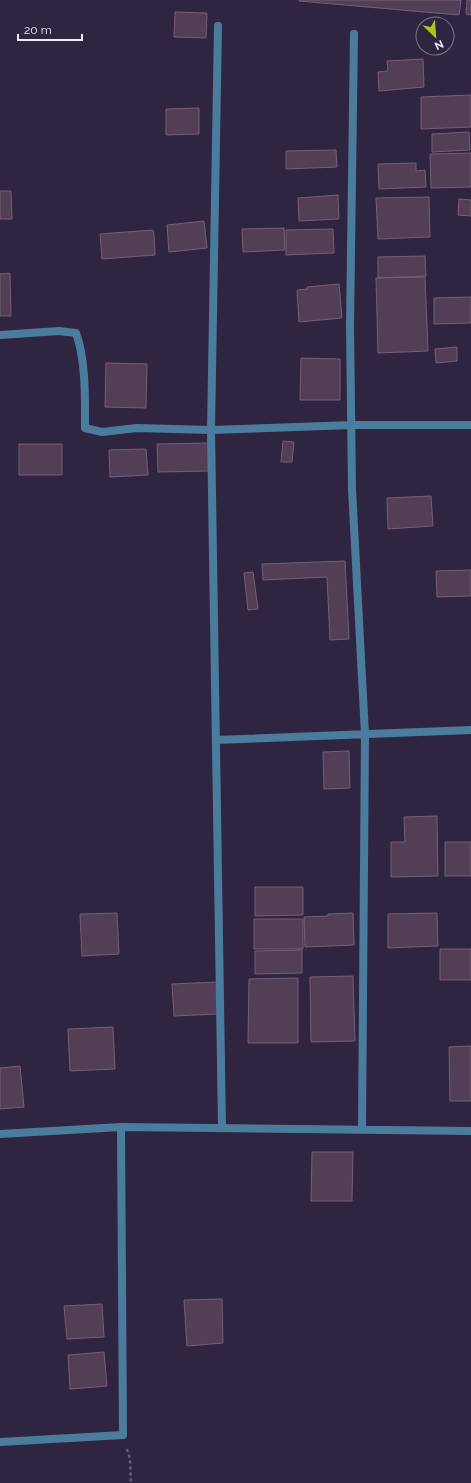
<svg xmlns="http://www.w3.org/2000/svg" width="471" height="1483" font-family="Raleway,sans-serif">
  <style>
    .building { fill: #533e57; stroke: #755e7a }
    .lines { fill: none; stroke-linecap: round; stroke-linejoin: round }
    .path { stroke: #6a627a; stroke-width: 2.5; stroke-dasharray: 3 3; stroke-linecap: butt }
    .minor { stroke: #4c7c9d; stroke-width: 8 }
  </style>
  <rect width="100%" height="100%" fill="#2f2540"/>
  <path class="building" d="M 299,0 L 461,0 L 459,15 L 299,1 Z
    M 467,0 L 471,0 L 471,15 L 466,14 Z
    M 175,12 L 207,13 L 206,38 L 174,37 Z
    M 423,59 L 424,87 L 379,91 L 378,72 L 388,71 L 387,61 Z
    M 471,95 L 471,127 L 421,129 L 421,97 Z
    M 199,108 L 199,134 L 166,135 L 166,109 Z
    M 469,132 L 470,150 L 432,152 L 432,134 Z
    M 336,150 L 337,167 L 286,169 L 286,151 Z
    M 471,153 L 471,187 L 431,188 L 430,154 Z
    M 416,163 L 416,171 L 425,170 L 426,187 L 379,189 L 378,164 Z
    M 0,191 L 11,191 L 12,219 L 0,219 Z
    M 338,195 L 339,219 L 299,221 L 298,198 Z
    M 429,197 L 430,237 L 378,239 L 376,198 Z
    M 459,199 L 471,200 L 471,216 L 458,215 Z
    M 204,221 L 207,248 L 169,252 L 167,225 Z
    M 284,228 L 285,250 L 243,252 L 242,229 Z
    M 333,229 L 334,253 L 286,255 L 286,230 Z
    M 153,230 L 154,234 L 155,255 L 102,259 L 100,234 Z
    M 425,256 L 426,276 L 378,278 L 378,257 Z
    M 10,273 L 11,316 L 0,316 L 0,274 Z
    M 425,277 L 428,351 L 378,353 L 376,278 Z
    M 339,284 L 342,318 L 299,322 L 297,290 L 307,289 L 307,287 Z
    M 471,297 L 471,323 L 434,324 L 434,298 Z
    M 457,347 L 457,361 L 436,363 L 435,349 Z
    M 301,358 L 340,359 L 340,400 L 300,400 Z
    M 106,363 L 147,364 L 146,408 L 105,407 Z
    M 283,441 L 294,442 L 292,462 L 281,462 Z
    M 208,443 L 209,471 L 158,472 L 157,444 Z
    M 19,444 L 62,444 L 62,475 L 19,475 Z
    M 146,449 L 148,475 L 110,477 L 109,450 Z
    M 431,496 L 433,526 L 388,529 L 387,498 Z
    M 345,561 L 349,639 L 330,640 L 327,577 L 263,580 L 262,564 Z
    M 471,570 L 471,596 L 437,597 L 436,571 Z
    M 253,572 L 258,609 L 248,610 L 244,573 Z
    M 349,751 L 350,788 L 324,789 L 323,752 Z
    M 437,816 L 438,876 L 391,877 L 391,842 L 405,842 L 404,817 Z
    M 445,842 L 471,842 L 471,876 L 445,876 Z
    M 255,887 L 303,887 L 303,915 L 255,916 Z
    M 117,913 L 119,954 L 82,956 L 80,914 Z
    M 353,913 L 354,945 L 305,947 L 304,917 L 328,916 L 328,914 Z
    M 437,913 L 438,946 L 388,948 L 388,914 Z
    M 254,919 L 303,919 L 303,949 L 254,949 Z
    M 440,949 L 471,949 L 471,980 L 440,980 Z
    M 302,950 L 302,973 L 255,974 L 255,951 Z
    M 353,976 L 355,1041 L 311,1042 L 310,977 Z
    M 298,978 L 298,1043 L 248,1043 L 249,979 Z
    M 217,982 L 218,1014 L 174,1016 L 172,984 Z
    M 113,1027 L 115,1069 L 70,1071 L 68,1029 Z
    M 471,1046 L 471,1101 L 450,1101 L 449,1047 Z
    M 20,1066 L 24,1107 L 0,1109 L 0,1068 Z
    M 312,1152 L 353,1152 L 352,1201 L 311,1201 Z
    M 222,1299 L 223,1343 L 187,1346 L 184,1300 Z
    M 102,1304 L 104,1337 L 67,1339 L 64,1306 Z
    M 104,1352 L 107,1386 L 70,1389 L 68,1355 Z"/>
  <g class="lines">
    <path class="path" d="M 127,1449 L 130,1459 L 131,1483"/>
    <path class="minor" d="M 218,26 L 211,430 L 222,1128
      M 354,34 L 350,325 L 352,489 L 365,734 L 362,1129
      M 0,335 L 59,331 L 76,333 C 86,360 85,399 85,428 L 102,432 L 137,428 L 211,430 L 352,425 L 471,425
      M 216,740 L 471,730
      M 0,1134 L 121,1127 L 471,1131
      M 0,1442 L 123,1435 L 121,1127"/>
  </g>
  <g transform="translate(435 36) rotate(155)"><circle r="19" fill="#2f2540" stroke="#7d748c"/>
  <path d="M0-3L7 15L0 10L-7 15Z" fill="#a9c71a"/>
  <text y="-6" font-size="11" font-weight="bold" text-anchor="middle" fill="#f1ebfe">N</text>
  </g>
  <path d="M18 34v6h64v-6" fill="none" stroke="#f1ebfe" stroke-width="2"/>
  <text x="24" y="34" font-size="12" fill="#f1ebfe" stroke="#2f2540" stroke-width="3" paint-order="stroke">20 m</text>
</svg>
